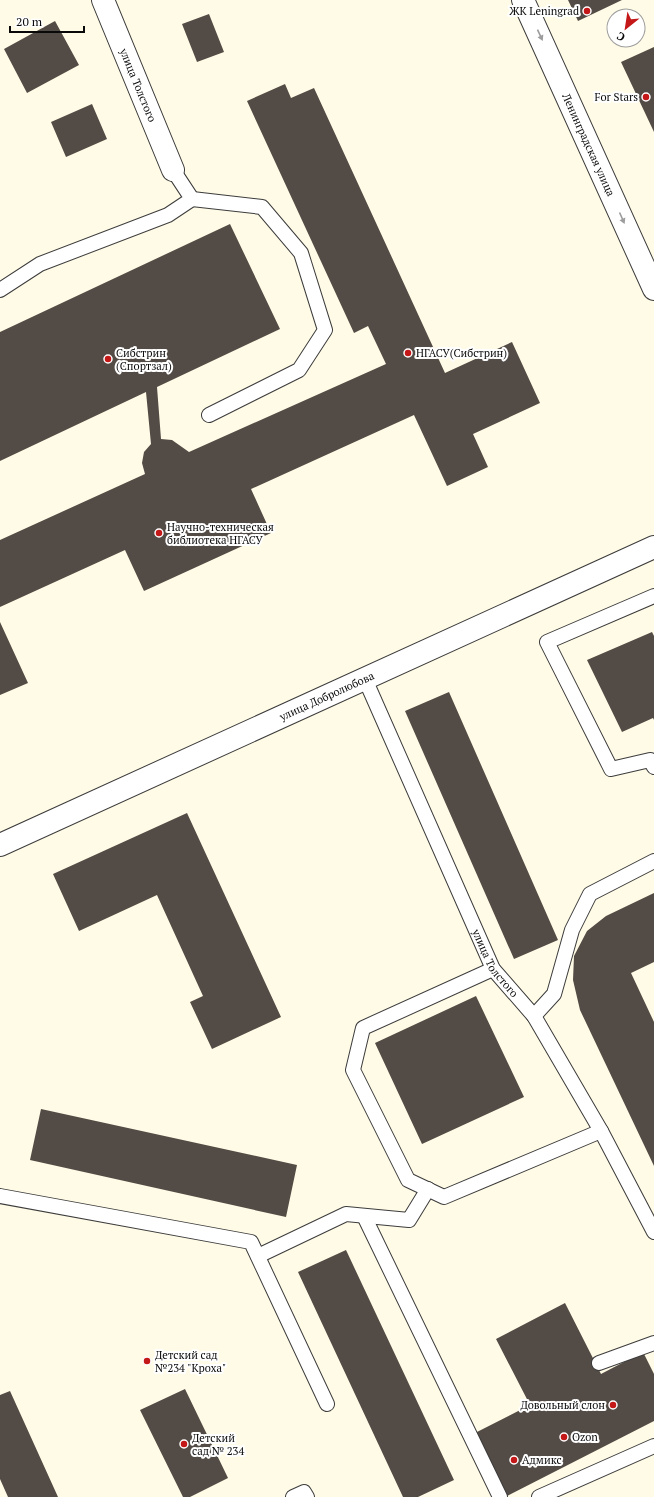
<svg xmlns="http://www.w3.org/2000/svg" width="654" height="1497" font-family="'PT Serif',serif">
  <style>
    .building { fill: #534b45 }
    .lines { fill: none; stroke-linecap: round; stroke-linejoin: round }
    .lane-casing { stroke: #3c3c3c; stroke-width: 16 }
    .street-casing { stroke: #3c3c3c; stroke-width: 24 }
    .lane { stroke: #fff; stroke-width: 14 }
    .street { stroke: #fff; stroke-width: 22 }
    .oneway { fill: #9d9d9d }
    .poi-dot { fill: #c41718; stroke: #fff; stroke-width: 1.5 }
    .labels { text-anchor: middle; stroke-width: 4; stroke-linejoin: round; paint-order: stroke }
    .poi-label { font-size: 11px; fill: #090909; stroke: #fff; text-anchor: start }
    .street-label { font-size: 11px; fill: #090909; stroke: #fff }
  </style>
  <rect width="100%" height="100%" fill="#fffbe6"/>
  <path class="building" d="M 568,0 L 622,0 L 578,21 Z
    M 209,14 L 224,52 L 197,62 L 182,24 Z
    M 55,21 L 79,65 L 27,93 L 4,49 Z
    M 654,47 L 654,132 L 621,62 Z
    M 285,84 L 291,98 L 314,88 L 445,373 L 512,342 L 540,403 L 473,434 L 488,467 L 447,486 L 414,415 L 251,489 L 271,533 L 144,591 L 125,550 L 0,607 L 0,540 L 145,474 L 142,463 L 144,452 L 151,444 L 146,392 L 0,461 L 0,332 L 230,224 L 280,329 L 157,387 L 161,439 L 172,440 L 189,452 L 386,364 L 368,326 L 354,333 L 247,101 Z
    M 92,104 L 107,139 L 66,157 L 51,122 Z
    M 0,622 L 28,683 L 0,695 Z
    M 652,632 L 654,636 L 654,720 L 653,718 L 622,732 L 587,660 Z
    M 449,692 L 558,940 L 514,959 L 405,711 Z
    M 187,813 L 281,1017 L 212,1049 L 190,1002 L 203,996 L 157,895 L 79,931 L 53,874 Z
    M 654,893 L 654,962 L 631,973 L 654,1022 L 654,1166 L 580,1010 L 573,980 L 574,956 L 587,931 L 606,916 Z
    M 476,996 L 524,1097 L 422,1144 L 375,1043 Z
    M 41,1109 L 297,1165 L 286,1217 L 30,1160 Z
    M 346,1250 L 454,1480 L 418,1497 L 403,1497 L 298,1272 Z
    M 565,1303 L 601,1374 L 643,1352 L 654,1374 L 654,1421 L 507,1496 L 475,1433 L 530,1405 L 496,1339 Z
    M 185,1389 L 228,1478 L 190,1497 L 183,1497 L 140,1410 Z
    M 10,1391 L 58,1497 L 8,1497 L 0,1479 L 0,1395 Z"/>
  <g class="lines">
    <g class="lane-casing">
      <g id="lane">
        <path d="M 192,199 L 262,207 L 301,253 L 325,330 L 299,370 L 209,415"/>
        <path d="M 0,290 L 40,264 L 168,215 L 192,199 L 173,170"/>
        <path d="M 654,596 L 547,642 L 611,769 L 650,760 L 654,767"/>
        <path id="s1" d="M 365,679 L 493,969 L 534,1016 L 601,1131 L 654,1232"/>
        <path d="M 493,969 L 363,1028 L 353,1070 L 408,1180 L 444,1197 L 601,1131"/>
        <path d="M 534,1016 L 554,994 L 572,930 L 590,894 L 654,861"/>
        <path d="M 0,1196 L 251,1242 L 327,1404"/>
        <path d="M 364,1216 L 500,1497"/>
        <path d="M 258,1256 L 346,1214 L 409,1220 L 428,1189"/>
        <path d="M 599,1363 L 654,1343"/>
        <path d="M 293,1497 L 304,1492 L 307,1497"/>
        <path d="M 539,1497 L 654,1446"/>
      </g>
    </g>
    <g class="street-casing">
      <g id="street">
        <path id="s2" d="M 103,0 L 173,170"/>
        <path id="s3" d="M 523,0 L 654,289"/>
        <path id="s4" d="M 0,845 L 654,547"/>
      </g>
    </g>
    <use href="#lane" class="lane"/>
    <use href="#street" class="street"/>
  </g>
  <defs><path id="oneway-solid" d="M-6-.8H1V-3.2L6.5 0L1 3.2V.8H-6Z"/></defs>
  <g class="oneway">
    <use href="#oneway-solid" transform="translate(540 35) rotate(65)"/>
    <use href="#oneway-solid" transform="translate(622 218) rotate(66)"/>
  </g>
  <g class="poi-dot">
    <circle cx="587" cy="11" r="4"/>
    <circle cx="646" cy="97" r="4"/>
    <circle cx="408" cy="353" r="4"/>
    <circle cx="108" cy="359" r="4"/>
    <circle cx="159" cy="533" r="4"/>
    <circle cx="147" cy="1361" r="4"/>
    <circle cx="613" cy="1405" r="4"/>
    <circle cx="564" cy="1437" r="4"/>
    <circle cx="184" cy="1444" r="4"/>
    <circle cx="514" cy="1460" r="4"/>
  </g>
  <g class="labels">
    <g class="poi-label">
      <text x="579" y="15" text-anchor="end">ЖК Leningrad</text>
      <text x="638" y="101" text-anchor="end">For Stars</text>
      <text x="116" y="357">Сибстрин<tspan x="116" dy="13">(Спортзал)</tspan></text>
      <text x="416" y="357">НГАСУ(Сибстрин)</text>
      <text x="167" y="531">Научно-техническая<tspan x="167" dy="13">библиотека НГАСУ</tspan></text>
      <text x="155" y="1359">Детский сад<tspan x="155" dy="13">№234 "Кроха"</tspan></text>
      <text x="605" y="1409" text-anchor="end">Довольный слон</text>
      <text x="572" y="1441">Ozon</text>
      <text x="192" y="1442">Детский<tspan x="192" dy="13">сад № 234</tspan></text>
      <text x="522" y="1464">Адмикс</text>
    </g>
    <g class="street-label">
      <text dy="4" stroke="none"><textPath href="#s2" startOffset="92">улица Толстого</textPath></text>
      <text dy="4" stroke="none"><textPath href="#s3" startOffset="159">Ленинградская улица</textPath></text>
      <text dy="4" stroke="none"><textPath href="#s4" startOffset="359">улица Добролюбова</textPath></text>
      <text dy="4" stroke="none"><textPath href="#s1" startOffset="313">улица Толстого</textPath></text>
    </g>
  </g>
  <g transform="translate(626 28) rotate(210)"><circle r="19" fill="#ffffff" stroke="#9d9d9d"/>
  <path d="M0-3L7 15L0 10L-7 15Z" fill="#c41718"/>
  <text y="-6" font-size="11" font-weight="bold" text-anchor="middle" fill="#090909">С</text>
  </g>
  <path d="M10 26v6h74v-6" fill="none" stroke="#090909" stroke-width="2"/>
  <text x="16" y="26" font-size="12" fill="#090909" stroke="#ffffff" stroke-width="3" paint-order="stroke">20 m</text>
</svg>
